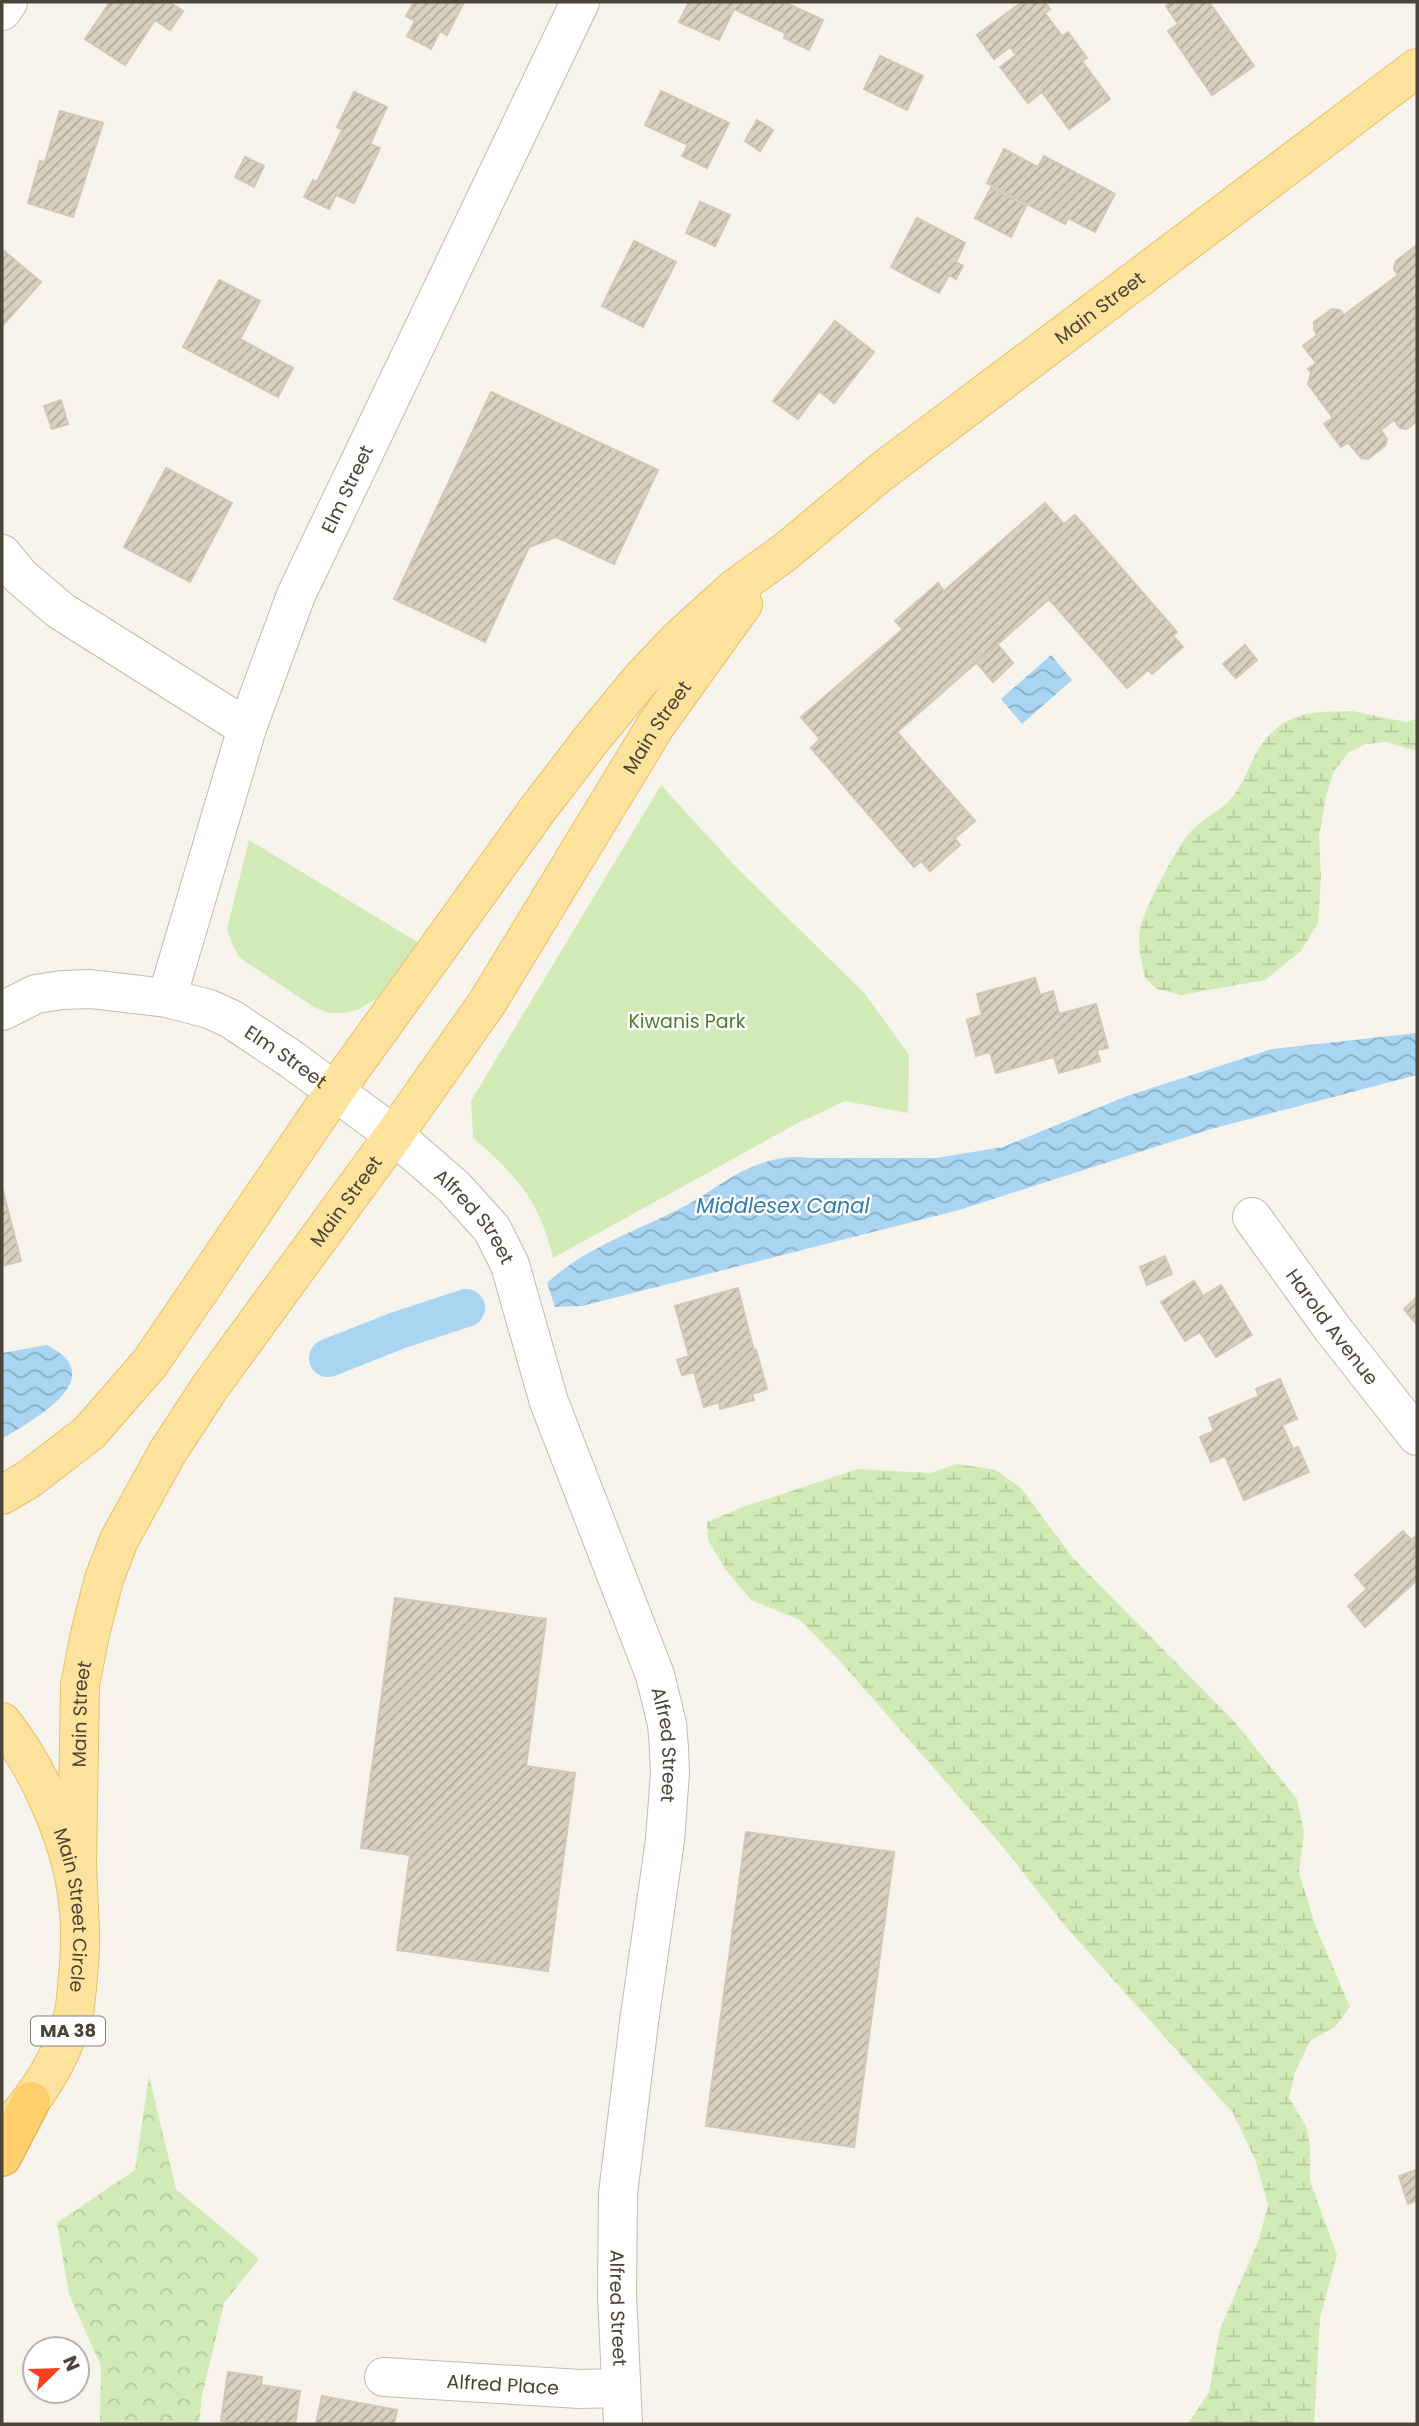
<svg xmlns="http://www.w3.org/2000/svg" width="1419" height="2426" font-family="Poppins,sans-serif">
  <style>
    .forest { fill: url(#forest-crowns) }
    .wetland { fill: url(#wetland-marsh) }
    .park { fill: #d2eab5 }
    .water { fill: url(#water-waves) }
    .lines { fill: none; stroke-linecap: round; stroke-linejoin: round }
    .canal { stroke: #a9d4f2; stroke-width: 38 }
    .building { fill: url(#building-hatch); stroke: #d3c7b4; stroke-width: 2 }
    .minor-casing { stroke: #c2bbae; stroke-width: 40 }
    .major-casing { stroke: #e6c16a; stroke-width: 40 }
    .highway-casing { stroke: #e0a43c; stroke-width: 40 }
    .minor { stroke: #fff; stroke-width: 38 }
    .major { stroke: #ffe39c; stroke-width: 38 }
    .highway { stroke: #ffcf6e; stroke-width: 38 }
    .labels { text-anchor: middle; stroke-width: 5; stroke-linejoin: round; paint-order: stroke }
    .shield { fill: #fff; stroke: #817c74; stroke-width: 2 }
    .shield-label { font-size: 18px; font-weight: bold; fill: #4b4439 }
    .street-label { font-size: 19px; fill: #4b4439; stroke: #fff }
    .park-label { font-size: 19px; fill: #4a7f2a; stroke: #fff }
    .water-label { font-size: 21px; font-style: italic; fill: #2e7ab2; stroke: #fff }
  </style>
  <defs>
    <pattern id="forest-crowns" width="20" height="18" patternUnits="userSpaceOnUse" patternTransform="scale(1.75)"><rect width="20" height="18" fill="#d2eab5"/><path d="M2 6a3 3 0 1 1 6 0M12 15a3 3 0 1 1 6 0" fill="none" stroke="#b6ca9c"/></pattern>
    <pattern id="wetland-marsh" width="20" height="14" patternUnits="userSpaceOnUse" patternTransform="scale(1.75)"><rect width="20" height="14" fill="#d2eab5"/><path d="M1 5h8M5 5V1M11 12h8M15 12V8" fill="none" stroke="#b6ca9c"/></pattern>
    <pattern id="water-waves" width="16" height="10" patternUnits="userSpaceOnUse" patternTransform="scale(1.75)"><rect width="16" height="10" fill="#a9d4f2"/><path d="M0 5q4-4 8 0t8 0" fill="none" stroke="#8caec5"/></pattern>
    <pattern id="building-hatch" width="6" height="6" patternUnits="userSpaceOnUse" patternTransform="scale(1.75)"><rect width="6" height="6" fill="#d8cfc1"/><path d="M-1 1l2-2M0 6l6-6M5 7l2-2" fill="none" stroke="#b1aa9e"/></pattern>
  </defs>
  <rect width="100%" height="100%" fill="#f6f3ec"/>
  <path class="forest" d="M 149,2076 L 176,2189 L 259,2259 L 224,2303 L 202,2396 L 199,2424 L 100,2424 L 101,2366 L 69,2294 L 57,2223 L 135,2170 Z"/>
  <path class="wetland" d="M 1352,711 L 1406,722 L 1417,719 L 1417,751 L 1386,742 L 1365,744 L 1348,753 L 1334,771 L 1326,796 L 1319,836 L 1321,878 L 1318,923 L 1301,951 L 1265,980 L 1181,995 L 1157,989 L 1145,978 C 1142,963 1137,945 1140,930 C 1143,911 1178,844 1192,830 C 1205,816 1226,809 1236,792 C 1251,770 1253,748 1276,729 C 1297,710 1326,712 1352,711 Z
    M 957,1464 L 996,1470 L 1021,1488 L 1073,1558 L 1233,1720 L 1297,1799 L 1304,1832 L 1299,1873 L 1316,1927 L 1350,2007 L 1335,2027 L 1310,2041 L 1295,2072 L 1289,2098 L 1306,2126 L 1310,2145 L 1310,2181 L 1337,2255 L 1320,2318 L 1314,2424 L 1188,2424 L 1209,2392 L 1220,2329 L 1259,2239 L 1268,2205 L 1255,2159 L 1233,2113 L 1066,1927 L 1003,1847 L 838,1659 L 800,1620 L 751,1600 L 726,1570 L 708,1540 L 707,1522 L 743,1507 L 858,1469 L 930,1473 Z"/>
  <path class="park" d="M 661,785 L 735,866 L 865,994 L 909,1055 L 908,1113 L 845,1101 L 796,1124 L 553,1258 C 540,1202 516,1174 473,1138 L 471,1101 Z
    M 249,840 L 419,943 L 376,999 L 357,1010 L 344,1013 L 328,1013 L 314,1007 L 240,958 L 234,948 L 227,929 Z"/>
  <path class="water" d="M 1051,655 L 1072,680 L 1022,724 L 1001,699 Z
    M 1417,1033 L 1417,1075 L 1211,1129 L 959,1210 L 582,1306 L 555,1307 L 547,1283 C 587,1246 640,1230 687,1205 C 709,1193 729,1176 752,1167 C 771,1159 790,1155 810,1158 L 936,1158 L 1003,1147 L 1127,1096 L 1272,1049 Z
    M 47,1345 C 113,1378 32,1420 2,1439 L 2,1353 Z"/>
  <g class="lines">
    <path class="canal" d="M 328,1358 L 399,1330 L 466,1308"/>
  </g>
  <path class="building" d="M 110,2 L 169,2 L 183,11 L 170,30 L 155,20 L 125,65 L 85,39 Z
    M 414,2 L 464,2 L 447,35 L 440,31 L 431,49 L 407,36 L 415,21 L 406,16 Z
    M 689,2 L 784,2 L 823,20 L 809,50 L 784,38 L 785,33 L 734,9 L 719,40 L 679,22 Z
    M 1022,2 L 1045,2 L 1050,9 L 1045,13 L 1062,36 L 1068,32 L 1087,58 L 1082,61 L 1110,99 L 1069,129 L 1042,92 L 1028,103 L 1000,67 L 1016,55 L 1010,47 L 994,59 L 977,35 Z
    M 1172,2 L 1209,2 L 1254,66 L 1212,95 L 1168,31 L 1178,24 L 1166,6 Z
    M 880,56 L 923,76 L 907,110 L 864,89 Z
    M 661,91 L 729,123 L 707,168 L 682,156 L 688,145 L 645,125 Z
    M 354,92 L 387,107 L 370,144 L 380,148 L 354,203 L 336,195 L 329,209 L 304,197 L 313,180 L 317,182 L 342,130 L 337,127 Z
    M 60,111 L 103,123 L 73,217 L 28,203 L 40,161 L 45,162 Z
    M 757,120 L 773,130 L 760,151 L 745,141 Z
    M 1004,149 L 1038,167 L 1044,156 L 1115,194 L 1095,232 L 1068,218 L 1065,224 L 987,183 Z
    M 245,157 L 264,166 L 254,187 L 235,177 Z
    M 991,188 L 1026,206 L 1011,237 L 975,218 Z
    M 700,202 L 730,215 L 715,246 L 686,233 Z
    M 917,218 L 965,243 L 956,262 L 963,266 L 956,279 L 949,275 L 939,293 L 891,267 Z
    M 634,241 L 676,262 L 643,327 L 602,306 Z
    M 1417,245 L 1417,403 L 1415,405 L 1417,421 L 1407,429 L 1400,428 L 1394,420 L 1381,430 L 1387,439 L 1385,446 L 1368,459 L 1361,458 L 1348,442 L 1341,447 L 1324,424 L 1333,418 L 1308,384 L 1311,373 L 1308,369 L 1316,363 L 1303,346 L 1317,335 L 1314,330 L 1314,322 L 1332,309 L 1340,310 L 1344,315 L 1398,275 L 1394,269 L 1396,261 Z
    M 4,251 L 41,282 L 2,326 L 2,254 Z
    M 219,280 L 260,301 L 240,339 L 293,368 L 278,397 L 183,347 Z
    M 835,321 L 874,352 L 834,403 L 819,391 L 798,419 L 773,401 Z
    M 491,392 L 658,470 L 614,564 L 556,537 L 529,547 L 485,642 L 394,599 Z
    M 61,400 L 68,424 L 52,429 L 44,406 Z
    M 166,468 L 232,503 L 190,582 L 124,547 Z
    M 1045,503 L 1064,524 L 1075,515 L 1177,632 L 1173,636 L 1183,647 L 1152,674 L 1148,670 L 1127,688 L 1049,599 L 897,732 L 975,821 L 955,838 L 960,845 L 930,871 L 921,861 L 914,867 L 811,748 L 820,739 L 801,717 L 903,629 L 895,621 L 938,583 L 944,591 Z
    M 997,644 L 1013,663 L 993,682 L 976,662 Z
    M 1245,645 L 1257,660 L 1236,678 L 1223,664 Z
    M 1035,978 L 1040,995 L 1053,991 L 1059,1014 L 1096,1004 L 1108,1048 L 1097,1050 L 1100,1061 L 1059,1073 L 1054,1057 L 996,1073 L 990,1052 L 976,1056 L 967,1020 L 982,1015 L 977,994 Z
    M 2,1187 L 21,1261 L 2,1266 Z
    M 1165,1256 L 1172,1274 L 1147,1285 L 1140,1267 Z
    M 1194,1281 L 1203,1296 L 1221,1285 L 1252,1335 L 1216,1357 L 1200,1332 L 1185,1341 L 1161,1302 Z
    M 738,1288 L 754,1351 L 756,1350 L 767,1389 L 752,1394 L 754,1400 L 720,1409 L 719,1402 L 704,1407 L 694,1372 L 682,1375 L 677,1360 L 689,1356 L 675,1306 Z
    M 1417,1297 L 1417,1325 L 1404,1309 Z
    M 1280,1379 L 1297,1419 L 1282,1425 L 1293,1449 L 1298,1447 L 1309,1472 L 1244,1500 L 1225,1456 L 1211,1462 L 1200,1437 L 1214,1431 L 1209,1418 L 1259,1396 L 1256,1389 Z
    M 1403,1531 L 1411,1540 L 1417,1535 L 1417,1580 L 1365,1627 L 1348,1606 L 1367,1589 L 1355,1575 Z
    M 395,1598 L 546,1619 L 526,1766 L 575,1773 L 548,1971 L 397,1950 L 410,1855 L 361,1848 Z
    M 746,1832 L 894,1852 L 854,2147 L 706,2126 Z
    M 1416,2170 L 1417,2200 L 1408,2204 L 1399,2176 Z
    M 228,2372 L 262,2377 L 261,2385 L 300,2391 L 295,2424 L 245,2424 L 221,2421 Z
    M 322,2396 L 397,2410 L 394,2424 L 316,2424 Z"/>
  <g class="lines">
    <g class="minor-casing">
      <g id="minor">
        <path d="M 2,11 L 8,2"/>
        <path d="M 2,554 L 21,577 L 61,611 L 247,728"/>
        <path id="s1" d="M 167,998 L 247,728 L 296,595 L 580,2"/>
        <path id="s2" d="M 2,1011 L 36,994 L 62,990 L 90,989 L 167,998 L 209,1009 L 231,1019 L 291,1059 L 394,1135 L 454,1187 L 492,1229 L 510,1265 L 549,1402 L 655,1675 L 667,1724 L 669,1748 L 670,1773 L 665,1840 L 639,2022 L 618,2194 L 617,2294 L 623,2424"/>
        <path id="s3" d="M 1252,1217 L 1332,1328 L 1417,1436"/>
        <path id="s4" d="M 384,2377 L 580,2389 L 621,2388"/>
      </g>
    </g>
    <g class="major-casing">
      <g id="major">
        <path id="s5" d="M 2,1495 L 29,1479 L 89,1433 L 150,1363 L 335,1091 L 538,809 L 590,741 L 641,679 L 678,640 L 734,589 L 784,553 L 880,473 L 1417,68"/>
        <path id="s6" d="M 2,1722 C 41,1771 75,1849 79,1912 C 81,1933 80,1955 78,1976 C 77,1988 76,2001 74,2013 C 63,2056 38,2096 8,2127"/>
        <path id="s7" d="M 79,1910 L 77,1864 L 80,1685 L 90,1634 L 104,1579 L 119,1540 L 167,1453 L 210,1387 L 394,1135 L 487,1003 L 656,725 L 743,604"/>
      </g>
    </g>
    <g class="highway-casing">
      <path id="highway" d="M 2,2157 L 31,2101"/>
    </g>
    <use href="#minor" class="minor"/>
    <use href="#major" class="major"/>
    <use href="#highway" class="highway"/>
  </g>
  <g class="labels">
    <rect class="shield" x="31" y="2016.5" width="74" height="29" rx="5"/>
    <g class="shield-label">
      <text x="68" y="2037">MA 38</text>
    </g>
    <g class="street-label">
      <text dy="7" stroke="none"><textPath href="#s5" startOffset="1633">Main Street</textPath></text>
      <text dy="7" stroke="none"><textPath href="#s1" startOffset="541">Elm Street</textPath></text>
      <text dy="7" stroke="none"><textPath href="#s7" startOffset="1351">Main Street</textPath></text>
      <text dy="7" stroke="none"><textPath href="#s2" startOffset="304">Elm Street</textPath></text>
      <text dy="7" stroke="none"><textPath href="#s7" startOffset="784">Main Street</textPath></text>
      <text dy="7" stroke="none"><textPath href="#s2" startOffset="553">Alfred Street</textPath></text>
      <text dy="7" stroke="none"><textPath href="#s3" startOffset="136">Harold Avenue</textPath></text>
      <text dy="7" stroke="none"><textPath href="#s7" startOffset="196">Main Street</textPath></text>
      <text dy="7" stroke="none"><textPath href="#s2" startOffset="1120">Alfred Street</textPath></text>
      <text dy="7" stroke="none"><textPath href="#s6" startOffset="205">Main Street Circle</textPath></text>
      <text dy="7" stroke="none"><textPath href="#s2" startOffset="1687">Alfred Street</textPath></text>
      <text dy="7" stroke="none"><textPath href="#s4" startOffset="119">Alfred Place</textPath></text>
    </g>
    <g class="park-label">
      <text x="687" y="1028">Kiwanis Park</text>
    </g>
    <g class="water-label">
      <text x="783" y="1213">Middlesex Canal</text>
    </g>
  </g>
  <rect width="1419" height="2426" fill="none" stroke="#4b4439" stroke-width="7"/>
  <g transform="translate(56 2370) rotate(67)"><circle r="33" fill="#ffffff" stroke="#b7b4b0" stroke-width="2"/>
  <path d="M0-5L12 26L0 18L-12 26Z" fill="#fc3f1d"/>
  <text y="-10" font-size="19" font-weight="bold" text-anchor="middle" fill="#4b4439">N</text>
  </g>
</svg>
